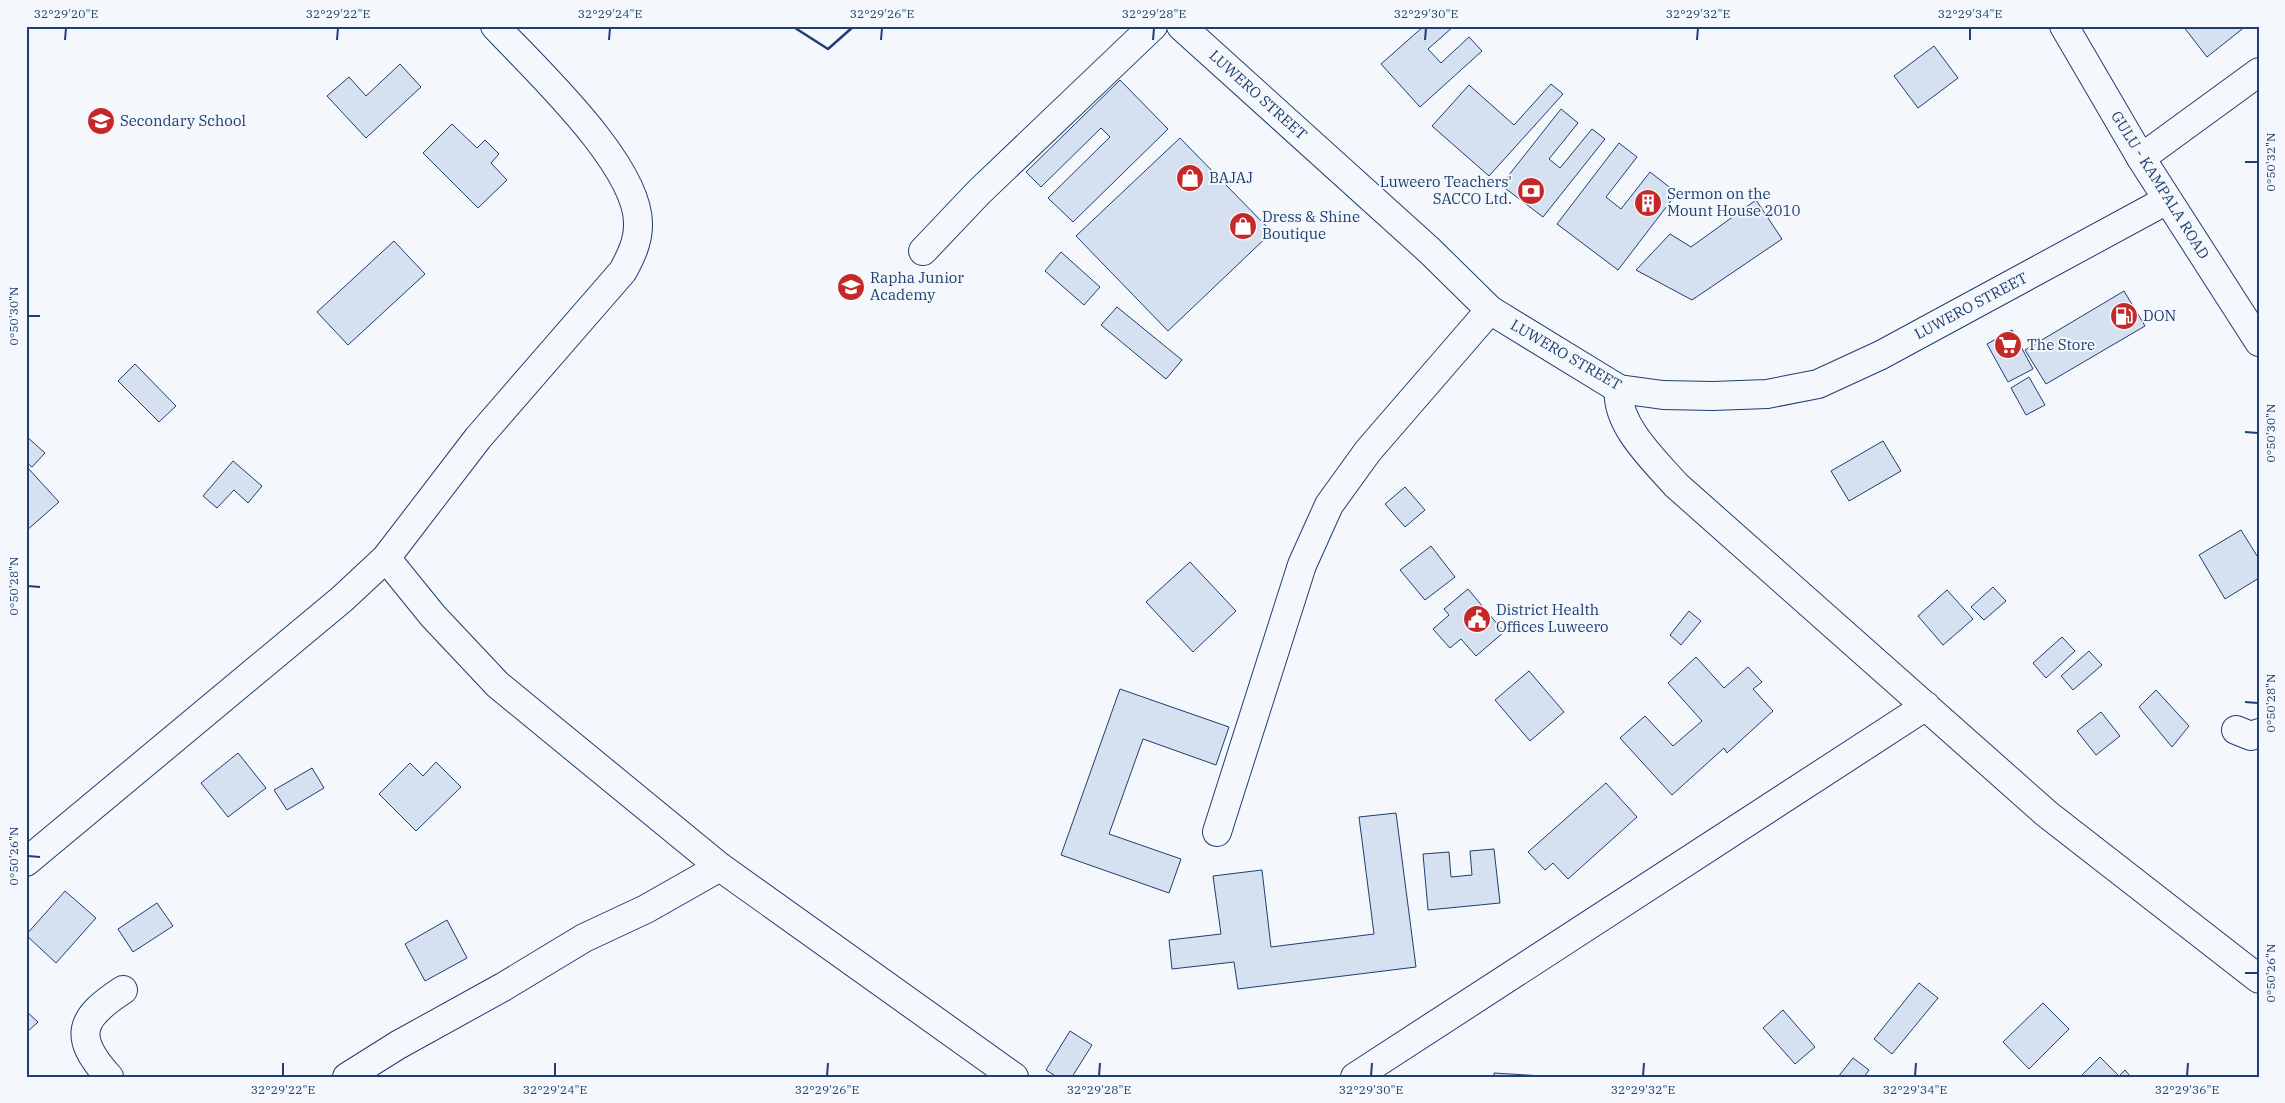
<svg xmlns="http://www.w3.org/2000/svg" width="2285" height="1103" font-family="'IBM Plex Serif',serif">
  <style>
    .building { fill: #d5e0f0; stroke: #1d3f73 }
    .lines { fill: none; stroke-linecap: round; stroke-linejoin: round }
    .minor-casing { stroke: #1d3f73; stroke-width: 30 }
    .major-casing { stroke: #1d3f73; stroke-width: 30 }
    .minor { stroke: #f4f7fb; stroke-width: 28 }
    .major { stroke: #f4f7fb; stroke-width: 28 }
    .wall { stroke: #1d3f73; stroke-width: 2.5 }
    .ticks { fill: none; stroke: #1d3f73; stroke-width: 2 }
    .labels { text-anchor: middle; stroke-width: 4; stroke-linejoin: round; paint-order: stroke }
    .street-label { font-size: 15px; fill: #1d3f73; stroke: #f4f7fb }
    .poi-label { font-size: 15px; fill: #1d3f73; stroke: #f4f7fb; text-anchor: start }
    .neatline { fill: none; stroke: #1d3f73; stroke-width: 2 }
    .ticks-label { font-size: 12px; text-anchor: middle; fill: #1d3f73 }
  </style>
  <rect width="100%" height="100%" fill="#f4f7fb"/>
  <path class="building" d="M 1424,26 L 1454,26 L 1428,49 L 1441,63 L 1469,37 L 1482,51 L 1420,107 L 1381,64 Z
    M 2183,26 L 2246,26 L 2207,57 Z
    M 1934,46 L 1958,78 L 1918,108 L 1894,76 Z
    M 400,64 L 421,87 L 366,138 L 327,96 L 349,77 L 366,96 Z
    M 1120,80 L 1168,129 L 1073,222 L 1048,198 L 1110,137 L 1101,128 L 1041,187 L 1026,172 Z
    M 1551,84 L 1563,94 L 1489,176 L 1432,126 L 1469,85 L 1514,125 Z
    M 1561,109 L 1578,123 L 1549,159 L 1560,168 L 1592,129 L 1605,139 L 1543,217 L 1501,185 Z
    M 452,124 L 477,148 L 485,140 L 499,154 L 491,163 L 507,180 L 478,208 L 423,153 Z
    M 1180,138 L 1272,232 L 1168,331 L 1076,236 Z
    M 1619,143 L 1637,157 L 1606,197 L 1621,209 L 1650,172 L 1677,193 L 1618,270 L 1557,224 Z
    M 1756,200 L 1782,239 L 1692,300 L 1636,270 L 1670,234 L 1691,247 Z
    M 394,241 L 425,274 L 348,345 L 317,312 Z
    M 1061,252 L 1100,287 L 1084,305 L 1045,271 Z
    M 2124,291 L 2145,326 L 2046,384 L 2025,350 Z
    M 1117,307 L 1182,360 L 1166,379 L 1101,325 Z
    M 2012,330 L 2033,369 L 2008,382 L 1987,344 Z
    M 135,364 L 176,406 L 159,422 L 118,381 Z
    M 2029,377 L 2045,405 L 2026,415 L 2011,388 Z
    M 26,436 L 45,453 L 32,467 L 26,462 Z
    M 1883,441 L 1901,471 L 1849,501 L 1831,471 Z
    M 233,461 L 262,486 L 248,503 L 234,490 L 217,508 L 203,496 Z
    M 27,467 L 59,502 L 26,531 L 26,468 Z
    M 1405,487 L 1425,510 L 1405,527 L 1385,504 Z
    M 2241,530 L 2259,559 L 2259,578 L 2225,599 L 2199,555 Z
    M 1431,546 L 1455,577 L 1425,600 L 1400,570 Z
    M 1190,562 L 1236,611 L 1193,652 L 1146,602 Z
    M 1993,587 L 2006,601 L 1984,620 L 1971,607 Z
    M 1468,589 L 1504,632 L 1476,656 L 1461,639 L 1450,648 L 1433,629 L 1449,615 L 1444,609 Z
    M 1947,590 L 1973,619 L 1943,645 L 1918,616 Z
    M 1689,611 L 1701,621 L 1681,645 L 1670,635 Z
    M 2062,637 L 2075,651 L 2046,678 L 2033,663 Z
    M 2089,651 L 2102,665 L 2073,690 L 2061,676 Z
    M 1696,657 L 1724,688 L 1748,667 L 1762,682 L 1753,689 L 1773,711 L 1727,753 L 1724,748 L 1672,795 L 1620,738 L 1645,716 L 1673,746 L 1702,721 L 1668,683 Z
    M 1529,671 L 1564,712 L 1530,741 L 1495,700 Z
    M 1120,689 L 1229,727 L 1216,765 L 1143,739 L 1109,834 L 1181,859 L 1169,893 L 1061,855 Z
    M 2156,690 L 2189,726 L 2172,747 L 2139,707 Z
    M 2101,712 L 2120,736 L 2096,755 L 2077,731 Z
    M 238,753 L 266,788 L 228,817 L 201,783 Z
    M 436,762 L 461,787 L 416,831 L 379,794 L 410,763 L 423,776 Z
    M 312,768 L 324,788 L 287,810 L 274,790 Z
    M 1606,783 L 1637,817 L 1568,879 L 1553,863 L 1545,870 L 1528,852 Z
    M 1396,813 L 1416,967 L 1238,989 L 1234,962 L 1172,969 L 1169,940 L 1221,934 L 1213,876 L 1262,870 L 1271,947 L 1374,934 L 1359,817 Z
    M 1494,849 L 1500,903 L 1428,910 L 1423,854 L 1449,852 L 1451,877 L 1472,875 L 1470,851 Z
    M 65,891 L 96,918 L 56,963 L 26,935 Z
    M 157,903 L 173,926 L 133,952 L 118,929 Z
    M 447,920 L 467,958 L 425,981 L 405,944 Z
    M 1919,983 L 1938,998 L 1892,1054 L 1874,1039 Z
    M 2043,1003 L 2069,1029 L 2029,1069 L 2003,1042 Z
    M 1783,1010 L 1815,1047 L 1795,1064 L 1763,1028 Z
    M 26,1011 L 38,1022 L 26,1033 Z
    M 1070,1031 L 1092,1045 L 1072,1077 L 1057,1077 L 1046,1070 Z
    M 2100,1057 L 2119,1076 L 2125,1070 L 2131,1077 L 2080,1077 Z
    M 1853,1058 L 1869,1070 L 1864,1077 L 1838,1077 Z
    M 1494,1073 L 1543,1076 L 1543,1077 L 1494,1077 Z"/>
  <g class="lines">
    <g class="minor-casing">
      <path id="minor" d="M 2141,158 L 2259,72
        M 923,251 L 979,192 L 1153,26
        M 1619,389 C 1615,424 1654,460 1676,485 L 2047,814 L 2259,979
        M 386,558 L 433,616 L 498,685 L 720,867 L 1014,1077
        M 2236,730 L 2251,736 L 2259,733
        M 1217,832 L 1302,565 L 1329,505 L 1368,451 L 1490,310
        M 26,862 L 342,599 L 386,558 L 478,438 L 623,271 C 631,256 638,242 638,225 C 640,166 535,69 495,26
        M 109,1077 C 72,1036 80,1018 123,990
        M 347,1077 L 398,1045 L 503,987 L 584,938 L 646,909 L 720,867
        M 1355,1077 L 1926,706"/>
    </g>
    <g class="major-casing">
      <path id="major" d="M 1181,26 L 1430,251 L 1490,310 L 1619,389 L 1663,395 L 1713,396 L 1767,394 L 1818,384 L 1881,355 L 2167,200
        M 2064,26 L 2141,158 L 2259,342"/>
    </g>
    <use href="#minor" class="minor"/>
    <use href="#major" class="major"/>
    <path class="wall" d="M 792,26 L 828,49 L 854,26"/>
  </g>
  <path class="ticks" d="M 65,40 L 66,28M 337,40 L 338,28M 609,40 L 610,28M 881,40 L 882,28M 1153,40 L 1154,28M 1425,40 L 1426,28M 1697,40 L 1698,28M 1970,40 L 1970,28M 2245,162 L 2258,162M 28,316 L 40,316M 2245,432 L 2258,433M 28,586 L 40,587M 2245,702 L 2258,703M 28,856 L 40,857M 2245,973 L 2258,973M 283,1076 L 283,1063M 555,1076 L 555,1063M 827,1076 L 828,1063M 1099,1076 L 1100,1063M 1371,1076 L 1372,1063M 1643,1076 L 1644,1063M 1915,1076 L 1916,1063M 2187,1076 L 2188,1063"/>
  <defs>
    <g id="school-disc" transform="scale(1.4375)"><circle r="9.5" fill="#c62828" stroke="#f4f7fb"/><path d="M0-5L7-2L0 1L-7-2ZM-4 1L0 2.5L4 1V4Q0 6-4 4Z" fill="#fff"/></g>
    <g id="shop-disc" transform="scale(1.4375)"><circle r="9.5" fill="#c62828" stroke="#f4f7fb"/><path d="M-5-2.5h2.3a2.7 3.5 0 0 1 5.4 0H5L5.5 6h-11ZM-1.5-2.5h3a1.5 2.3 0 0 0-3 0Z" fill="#fff"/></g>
    <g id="bank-disc" transform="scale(1.4375)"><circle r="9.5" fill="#c62828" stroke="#f4f7fb"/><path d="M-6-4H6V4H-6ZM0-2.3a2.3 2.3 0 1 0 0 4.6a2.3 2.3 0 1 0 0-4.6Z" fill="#fff"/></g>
    <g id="building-disc" transform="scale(1.4375)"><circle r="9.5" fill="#c62828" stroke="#f4f7fb"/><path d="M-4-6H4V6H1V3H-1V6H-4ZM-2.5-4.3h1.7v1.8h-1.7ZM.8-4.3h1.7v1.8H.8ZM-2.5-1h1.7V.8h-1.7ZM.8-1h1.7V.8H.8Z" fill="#fff"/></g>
    <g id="fuel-disc" transform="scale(1.4375)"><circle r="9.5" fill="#c62828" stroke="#f4f7fb"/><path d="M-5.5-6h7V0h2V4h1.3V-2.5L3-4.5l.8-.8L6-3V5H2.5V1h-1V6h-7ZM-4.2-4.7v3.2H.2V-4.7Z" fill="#fff"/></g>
    <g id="supermarket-disc" transform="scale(1.4375)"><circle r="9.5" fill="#c62828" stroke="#f4f7fb"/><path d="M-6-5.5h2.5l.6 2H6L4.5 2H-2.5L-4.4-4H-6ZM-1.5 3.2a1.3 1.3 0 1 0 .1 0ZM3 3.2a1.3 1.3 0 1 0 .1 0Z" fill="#fff"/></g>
    <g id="civic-disc" transform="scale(1.4375)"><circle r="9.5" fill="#c62828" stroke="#f4f7fb"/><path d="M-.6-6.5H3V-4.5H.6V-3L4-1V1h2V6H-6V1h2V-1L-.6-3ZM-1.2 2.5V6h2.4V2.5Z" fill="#fff"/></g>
  </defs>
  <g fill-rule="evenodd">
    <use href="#school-disc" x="101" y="121"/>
    <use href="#shop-disc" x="1190" y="178"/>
    <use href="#bank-disc" x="1531" y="191"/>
    <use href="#building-disc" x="1648" y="203"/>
    <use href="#shop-disc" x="1243" y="226"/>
    <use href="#school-disc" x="851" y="287"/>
    <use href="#fuel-disc" x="2124" y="316"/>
    <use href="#supermarket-disc" x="2008" y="345"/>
    <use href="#civic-disc" x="1477" y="619"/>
  </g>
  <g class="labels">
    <g class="street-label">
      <text transform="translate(1258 95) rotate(42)" y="5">LUWERO STREET</text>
      <text transform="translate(2160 185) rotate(58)" y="5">GULU - KAMPALA ROAD</text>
      <text transform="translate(1971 306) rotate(-28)" y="5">LUWERO STREET</text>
      <text transform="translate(1566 355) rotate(30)" y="5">LUWERO STREET</text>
    </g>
    <g class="poi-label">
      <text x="120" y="126">Secondary School</text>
      <text x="1209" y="183">BAJAJ</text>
      <text x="1512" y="187" text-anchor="end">Luweero Teachers'<tspan x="1512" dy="17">SACCO Ltd.</tspan></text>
      <text x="1667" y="199">Sermon on the<tspan x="1667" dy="17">Mount House 2010</tspan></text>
      <text x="1262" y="222">Dress &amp; Shine<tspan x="1262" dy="17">Boutique</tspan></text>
      <text x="870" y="283">Rapha Junior<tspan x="870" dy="17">Academy</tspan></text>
      <text x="2143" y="321">DON</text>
      <text x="2027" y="350">The Store</text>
      <text x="1496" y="615">District Health<tspan x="1496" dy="17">Offices Luweero</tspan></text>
    </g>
  </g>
  <rect width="2285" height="1103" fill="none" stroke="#f4f7fb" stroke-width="55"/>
  <rect x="28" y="28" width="2230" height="1048" class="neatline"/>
  <g class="ticks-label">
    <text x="66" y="18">32°29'20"E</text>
    <text x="338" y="18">32°29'22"E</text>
    <text x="610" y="18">32°29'24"E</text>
    <text x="882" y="18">32°29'26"E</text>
    <text x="1154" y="18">32°29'28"E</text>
    <text x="1426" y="18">32°29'30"E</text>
    <text x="1698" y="18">32°29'32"E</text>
    <text x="1970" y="18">32°29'34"E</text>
    <text transform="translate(2271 162) rotate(-90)" y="4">0°50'32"N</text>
    <text transform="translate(14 316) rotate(-90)" y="4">0°50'30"N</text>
    <text transform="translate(2271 433) rotate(-90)" y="4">0°50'30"N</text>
    <text transform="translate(14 586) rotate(-90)" y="4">0°50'28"N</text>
    <text transform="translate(2271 703) rotate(-90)" y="4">0°50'28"N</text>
    <text transform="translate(14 856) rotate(-90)" y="4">0°50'26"N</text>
    <text transform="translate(2271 973) rotate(-90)" y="4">0°50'26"N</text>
    <text x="283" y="1094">32°29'22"E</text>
    <text x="555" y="1094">32°29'24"E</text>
    <text x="827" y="1094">32°29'26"E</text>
    <text x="1099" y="1094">32°29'28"E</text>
    <text x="1371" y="1094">32°29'30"E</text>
    <text x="1643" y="1094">32°29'32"E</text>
    <text x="1915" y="1094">32°29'34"E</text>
    <text x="2187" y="1094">32°29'36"E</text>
  </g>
</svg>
